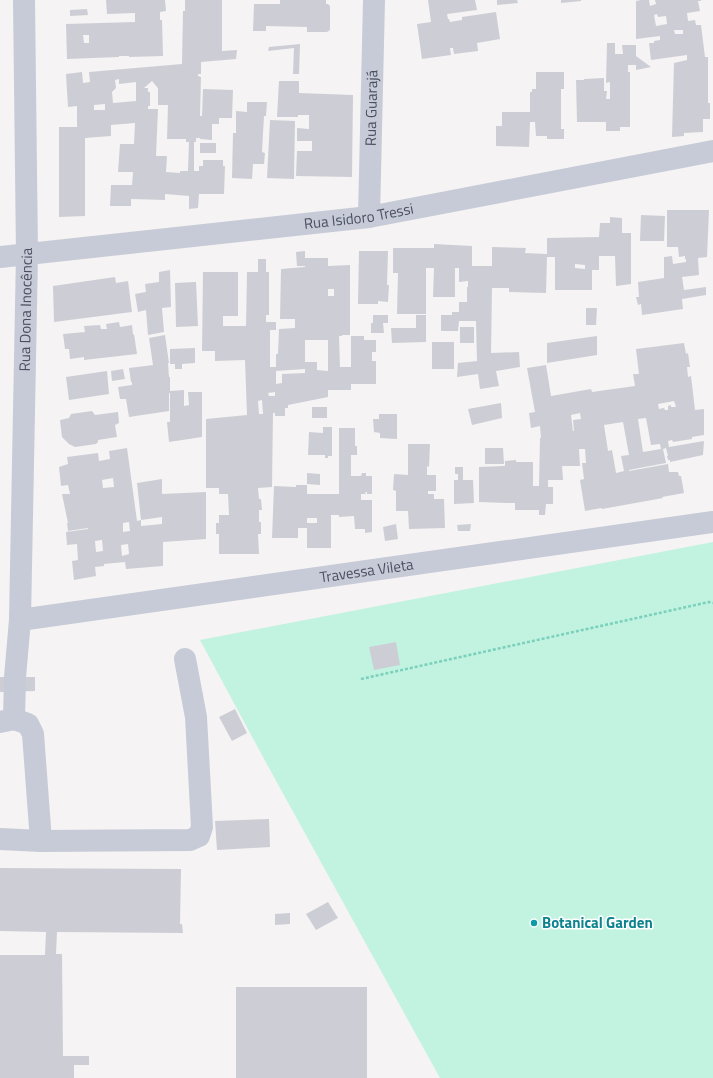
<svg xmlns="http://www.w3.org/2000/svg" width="713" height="1078" font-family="'Titillium Web',sans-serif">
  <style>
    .green { fill: #c2f2e0 }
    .building { fill: #cdced5; fill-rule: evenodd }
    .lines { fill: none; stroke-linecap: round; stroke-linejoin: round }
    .path { stroke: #79d1bb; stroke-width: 2.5; stroke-dasharray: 3 2; stroke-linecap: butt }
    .minor { stroke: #c7cbd7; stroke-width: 22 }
    .culture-dot { fill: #0f9aa8; stroke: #fff; stroke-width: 1.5 }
    .labels { text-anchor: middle; stroke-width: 3; stroke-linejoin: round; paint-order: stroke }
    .street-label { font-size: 15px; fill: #4a5061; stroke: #fff }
    .culture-label { font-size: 15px; font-weight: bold; fill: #0d838f; stroke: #fff; text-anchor: start }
  </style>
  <rect width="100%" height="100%" fill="#f5f3f3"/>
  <path class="green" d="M 713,542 L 713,1078 L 440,1078 L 269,768 L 200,640 Z"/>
  <path class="building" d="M 106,0 L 165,0 L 166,11 L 160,12 L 160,20 L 162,20 L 163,56 L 129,57 L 129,56 L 119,56 L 119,57 L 67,59 L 66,24 L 135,22 L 135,13 L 107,14 ZM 83,35 L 89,35 L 89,43 L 84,43 Z
    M 185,0 L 222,0 L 222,51 L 237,50 L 236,59 L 201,62 L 201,74 L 198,74 L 198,76 L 201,77 L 200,116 L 202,116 L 203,89 L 233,90 L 232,118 L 219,118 L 219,124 L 212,124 L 212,140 L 200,139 L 200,138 L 196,138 L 196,142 L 194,142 L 194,171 L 199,171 L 199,166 L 203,166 L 203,160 L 223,160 L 223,166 L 225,166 L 224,194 L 199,194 L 198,208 L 189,209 L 189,196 L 165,194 L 165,200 L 131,199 L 131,206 L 110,206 L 111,185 L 132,185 L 133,172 L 118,172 L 120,144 L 134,144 L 135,123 L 111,125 L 111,136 L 85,138 L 85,216 L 59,217 L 59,127 L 77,127 L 77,106 L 68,107 L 66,74 L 82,72 L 83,83 L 90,82 L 89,72 L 182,64 L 183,11 L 185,11 ZM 119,79 L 119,84 L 136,82 L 136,101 L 113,103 L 112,92 L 116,88 L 115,80 ZM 152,81 L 157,87 L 158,88 L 158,105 L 168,105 L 167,139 L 186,139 L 186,142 L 189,142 L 188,171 L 180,171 L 180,173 L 166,172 L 167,156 L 156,156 L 158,109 L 148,109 L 148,106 L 150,106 L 150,92 L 148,92 L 148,88 L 144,88 ZM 105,104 L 105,110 L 94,110 L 94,105 Z
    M 280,0 L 326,0 L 326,4 L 328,4 L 330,6 L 330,30 L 327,32 L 307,32 L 307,27 L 266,26 L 266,31 L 253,31 L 254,4 L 280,4 Z
    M 428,0 L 475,0 L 477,10 L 447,14 L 448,19 L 449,19 L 450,22 L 462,20 L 462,17 L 496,12 L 500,39 L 477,43 L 478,51 L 454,54 L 453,48 L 450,48 L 451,55 L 422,59 L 417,24 L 431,22 Z
    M 497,0 L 517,0 L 518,3 L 497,5 Z
    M 561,0 L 581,0 L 581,1 L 561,3 Z
    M 641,0 L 649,0 L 650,6 L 656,4 L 655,0 L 701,0 L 701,1 L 698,1 L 700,11 L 687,13 L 688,21 L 695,20 L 696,25 L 701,25 L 705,57 L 708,57 L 708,103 L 710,103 L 710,119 L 703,119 L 703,132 L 684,133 L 684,136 L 672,137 L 674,63 L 687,60 L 687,55 L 651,60 L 649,43 L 654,43 L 654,41 L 660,40 L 660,36 L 636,39 L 636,1 ZM 657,14 L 658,17 L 666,16 L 667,24 L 656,26 L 654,15 ZM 674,30 L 683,30 L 683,34 L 675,34 Z
    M 87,9 L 88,15 L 70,16 L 70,10 Z
    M 607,43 L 615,43 L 615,54 L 623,54 L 622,45 L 636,45 L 636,56 L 651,67 L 636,70 L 636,65 L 628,65 L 628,72 L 630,72 L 630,127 L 620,127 L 620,131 L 606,131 L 606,122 L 577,122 L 576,80 L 584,80 L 584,79 L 604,78 L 604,91 L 607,91 L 606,99 L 610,99 L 610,82 L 606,83 Z
    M 300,44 L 299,74 L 293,74 L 294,48 L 268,51 L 269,47 Z
    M 536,72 L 564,72 L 564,89 L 561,89 L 561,129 L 564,129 L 564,139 L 547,139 L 547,136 L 536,136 L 535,122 L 530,122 L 529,147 L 496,146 L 496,126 L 502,126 L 502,112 L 530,112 L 530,92 L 532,92 L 532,89 L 536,89 Z
    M 279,81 L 299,81 L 299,93 L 353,95 L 352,177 L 296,176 L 297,151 L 312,151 L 312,141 L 297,141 L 297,128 L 309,129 L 309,115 L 298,115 L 298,117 L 277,117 Z
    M 247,102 L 267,102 L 266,116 L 264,116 L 262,152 L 265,153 L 264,164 L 253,164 L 252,179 L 232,178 L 233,133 L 236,133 L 236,111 L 247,112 Z
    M 270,120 L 295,121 L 294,179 L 267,178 Z
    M 200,143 L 216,143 L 216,153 L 200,153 Z
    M 667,210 L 709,210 L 707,257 L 698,258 L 699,275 L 682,277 L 684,290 L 706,287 L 706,295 L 682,299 L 683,309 L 642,315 L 641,304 L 638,305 L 636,297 L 639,297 L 638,282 L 664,278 L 664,257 L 672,256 L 673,264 L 686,262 L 686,259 L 685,259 L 685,256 L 679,257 L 678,247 L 667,247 Z
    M 641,215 L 665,216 L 664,241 L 640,241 Z
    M 610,217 L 622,218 L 622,233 L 631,233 L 631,284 L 616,286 L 615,256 L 599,256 L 599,254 L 599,270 L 592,270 L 592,290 L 555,290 L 555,257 L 547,257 L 546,293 L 509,292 L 509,288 L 492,288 L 491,353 L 519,352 L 520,367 L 496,371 L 499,386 L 480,389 L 478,374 L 457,377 L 458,363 L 477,361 L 476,321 L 459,321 L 458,331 L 441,331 L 441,315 L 452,315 L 452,312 L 459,312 L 459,302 L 467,302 L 467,287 L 468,287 L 468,281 L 459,282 L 459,268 L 455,268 L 455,297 L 433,297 L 434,268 L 426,268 L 426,314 L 397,314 L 398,273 L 393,273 L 393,248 L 434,248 L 434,244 L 472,246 L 472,266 L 492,266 L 492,247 L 526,248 L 525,253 L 547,254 L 547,238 L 599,237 L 600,223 L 610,223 ZM 575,264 L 585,265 L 585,269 L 575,268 Z
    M 305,251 L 305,258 L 328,258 L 328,266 L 350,265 L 350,335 L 342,335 L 342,336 L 339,336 L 340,367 L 351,367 L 351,336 L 364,336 L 364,340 L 376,340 L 376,352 L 372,352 L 372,361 L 376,361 L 376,384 L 351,384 L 351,390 L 328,390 L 328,397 L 288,405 L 288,408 L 285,408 L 285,416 L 275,416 L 275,413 L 273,413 L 272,487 L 258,488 L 259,499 L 261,499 L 262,510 L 259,510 L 259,522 L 261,522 L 261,534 L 258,534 L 259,554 L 219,554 L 219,534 L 216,534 L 216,523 L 219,523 L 219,515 L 229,515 L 228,494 L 219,494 L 219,488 L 206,488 L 206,419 L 247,415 L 245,360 L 215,361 L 215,351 L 202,351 L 203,272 L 238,272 L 238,316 L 223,316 L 223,326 L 246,326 L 247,272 L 258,272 L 258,259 L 266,259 L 266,272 L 269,272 L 269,315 L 266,315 L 266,322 L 276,322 L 276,330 L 270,330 L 270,367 L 276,367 L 276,354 L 278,354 L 279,329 L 295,328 L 295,319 L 280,319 L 281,269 L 305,267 L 305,266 L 297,266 L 296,252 ZM 328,289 L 334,289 L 334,296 L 328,296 ZM 305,340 L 328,340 L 328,371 L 317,370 L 317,362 L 305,362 ZM 305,369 L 305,373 L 282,374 L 282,383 L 276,384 L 276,371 ZM 275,392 L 275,396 L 269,396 L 268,393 ZM 262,400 L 263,414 L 259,414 L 258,401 Z
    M 359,251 L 388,251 L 387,285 L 389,285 L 388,302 L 378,301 L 378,304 L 358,304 Z
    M 170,270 L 171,307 L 162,308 L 164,332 L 148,335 L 146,310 L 138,312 L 135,294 L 146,292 L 145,284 L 159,282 L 159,272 Z
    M 115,277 L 116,283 L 128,281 L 132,312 L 54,322 L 53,286 Z
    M 196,282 L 198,326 L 176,327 L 175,283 Z
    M 586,308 L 597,308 L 596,325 L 586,325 Z
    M 373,315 L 388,315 L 388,323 L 383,323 L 384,333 L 371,333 L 371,323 L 373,323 Z
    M 416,315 L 426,315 L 426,342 L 392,343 L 391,328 L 416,328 Z
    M 119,322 L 120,327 L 132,325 L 133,335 L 134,334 L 137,354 L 84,360 L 84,357 L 70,359 L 69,349 L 65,349 L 63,334 L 85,332 L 84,326 L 100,325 L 101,329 L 107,329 L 106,324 Z
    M 460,327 L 474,327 L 474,343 L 460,343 Z
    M 165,335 L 169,363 L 168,363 L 169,377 L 170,377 L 170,391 L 184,390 L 184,406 L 189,405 L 188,392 L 202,392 L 202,437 L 169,442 L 167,422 L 170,422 L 170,393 L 169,393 L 169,411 L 129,417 L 126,399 L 120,399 L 118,387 L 132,385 L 132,382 L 131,382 L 129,368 L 153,365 L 149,338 Z
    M 597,336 L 597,355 L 547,363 L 547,343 Z
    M 432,342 L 454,342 L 454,369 L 432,369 Z
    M 684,343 L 686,354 L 688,353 L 690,367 L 687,367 L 688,377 L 691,376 L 695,410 L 704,409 L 704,435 L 692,437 L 692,439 L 673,442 L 672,440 L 668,441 L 669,447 L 704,441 L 703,455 L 670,462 L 670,460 L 668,460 L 667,456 L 668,456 L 666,448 L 663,449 L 666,463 L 629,470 L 629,471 L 668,464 L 669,472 L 678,472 L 679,476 L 681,476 L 684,493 L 662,497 L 663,498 L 602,509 L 601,508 L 585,511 L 580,480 L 584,479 L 582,463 L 586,463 L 585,449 L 579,449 L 580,466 L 562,466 L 563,480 L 548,480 L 548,487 L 553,487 L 553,504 L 546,504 L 545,515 L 539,515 L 539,510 L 515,510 L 515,503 L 506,503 L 479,502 L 479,467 L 504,466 L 505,466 L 505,461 L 516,460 L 516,462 L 533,462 L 533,486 L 539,486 L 540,438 L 541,438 L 540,426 L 531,428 L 529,413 L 535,412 L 527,368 L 546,365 L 551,396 L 591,389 L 592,392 L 635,386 L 633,374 L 639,374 L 636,349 ZM 674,401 L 676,407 L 671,407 L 671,405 L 668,406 L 668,410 L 665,410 L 664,408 L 659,409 L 658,404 ZM 580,413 L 581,419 L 573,420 L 574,431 L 573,431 L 571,415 ZM 646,418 L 651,445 L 660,444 L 661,449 L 643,452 L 638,419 ZM 623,422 L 629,455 L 621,456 L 624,471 L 616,473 L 612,450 L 608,451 L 604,425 Z
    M 195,348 L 195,363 L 182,364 L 182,369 L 175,369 L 175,364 L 170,364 L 170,349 Z
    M 123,369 L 125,379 L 112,381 L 111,371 Z
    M 107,371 L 109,394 L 69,400 L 66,377 Z
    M 501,403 L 502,418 L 472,425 L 468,409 Z
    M 312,407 L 327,407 L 327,418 L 312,418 Z
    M 92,411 L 95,415 L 118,412 L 119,423 L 115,425 L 117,437 L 98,440 L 98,442 L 96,444 L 75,447 L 69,444 L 62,437 L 60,420 L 69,418 L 71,414 Z
    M 379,414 L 397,414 L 397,439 L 380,438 L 380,433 L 374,432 L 373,419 L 379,419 Z
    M 323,427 L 332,427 L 332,456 L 328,456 L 328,458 L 325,458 L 325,455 L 308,455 L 309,432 L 323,433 Z
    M 339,428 L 355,428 L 355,446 L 357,446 L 357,455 L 351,455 L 351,476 L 361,476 L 362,473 L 366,473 L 366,476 L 372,476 L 372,494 L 367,494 L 367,492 L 365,492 L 366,494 L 361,494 L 361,500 L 372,500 L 372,532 L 365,533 L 365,529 L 355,529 L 354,516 L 339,517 L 339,515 L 331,515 L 331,548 L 307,548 L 307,528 L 298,528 L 298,538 L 272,538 L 274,486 L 296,487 L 296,485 L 307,485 L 307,494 L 339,494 ZM 307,518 L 317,518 L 317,523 L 307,523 Z
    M 408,444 L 430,444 L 429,467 L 427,466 L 427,475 L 436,475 L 436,491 L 428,491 L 428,494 L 434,494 L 434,499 L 444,499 L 445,528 L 409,529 L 408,511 L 396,511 L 396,491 L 393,490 L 394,474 L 408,475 Z
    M 127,448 L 137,521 L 141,520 L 141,526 L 162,524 L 162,517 L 141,520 L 137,483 L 162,479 L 162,494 L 206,492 L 206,539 L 163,542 L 163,566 L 126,569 L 125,562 L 104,564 L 104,566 L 95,567 L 96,576 L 74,580 L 72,561 L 78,560 L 77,544 L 67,545 L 66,532 L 88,529 L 88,528 L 68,531 L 67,523 L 68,523 L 62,494 L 70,494 L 68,485 L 61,486 L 59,467 L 68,464 L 67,457 L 98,453 L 99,461 L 110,459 L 109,451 ZM 113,478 L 114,487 L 103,488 L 102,480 ZM 129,522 L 130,531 L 123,532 L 123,523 ZM 102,540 L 103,551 L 96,552 L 95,541 ZM 128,544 L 129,554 L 122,556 L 121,545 Z
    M 485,448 L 503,448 L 504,464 L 485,464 Z
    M 455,467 L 463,467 L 463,480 L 473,480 L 474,503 L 454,504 L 454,480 L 458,480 L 458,474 L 455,474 Z
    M 307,473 L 320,474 L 320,485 L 307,484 Z
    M 396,524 L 398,539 L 385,541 L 383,527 Z
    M 471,524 L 470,531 L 458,531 L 457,525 Z
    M 396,642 L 400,665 L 374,670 L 369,647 Z
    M 0,677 L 35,677 L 35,691 L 0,692 Z
    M 235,709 L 247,733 L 232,741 L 219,717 Z
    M 269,819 L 270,847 L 217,850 L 215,821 Z
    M 0,868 L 181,869 L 180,924 L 182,924 L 183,933 L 57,932 L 56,954 L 62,954 L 63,1056 L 89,1056 L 89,1065 L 74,1065 L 74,1078 L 0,1078 L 0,955 L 45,955 L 46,932 L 0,931 Z
    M 328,902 L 338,918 L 316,930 L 306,914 Z
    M 290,913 L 290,924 L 275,925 L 275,914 Z
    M 236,987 L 367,987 L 367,1078 L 236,1078 Z"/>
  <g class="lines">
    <path class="path" d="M 361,679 L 709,602 L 713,603"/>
    <g class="minor">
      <path id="s1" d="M 369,217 L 374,0"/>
      <path id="s2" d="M 0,257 L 369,217 L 713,151"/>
      <path id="s3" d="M 20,620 L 713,522"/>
      <path d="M 14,719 L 28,724 L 33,734 L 41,841"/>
      <path id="s4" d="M 0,722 L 14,719 L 15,677 L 20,620 L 27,254 L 24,0"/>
      <path d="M 0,839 L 41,841 L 190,840 L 199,836 L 202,827 L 196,717 L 185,659"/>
    </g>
  </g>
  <circle class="culture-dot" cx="534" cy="923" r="4"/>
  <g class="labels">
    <g class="street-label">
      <text dy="5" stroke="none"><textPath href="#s1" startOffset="109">Rua Guarajá</textPath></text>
      <text dy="5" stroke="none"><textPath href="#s2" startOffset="361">Rua Isidoro Tressi</textPath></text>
      <text dy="5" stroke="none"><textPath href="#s4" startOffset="424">Rua Dona Inocência</textPath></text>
      <text dy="5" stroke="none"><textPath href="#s3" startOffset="350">Travessa Vileta</textPath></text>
    </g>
    <g class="culture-label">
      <text x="542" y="928">Botanical Garden</text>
    </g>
  </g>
</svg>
